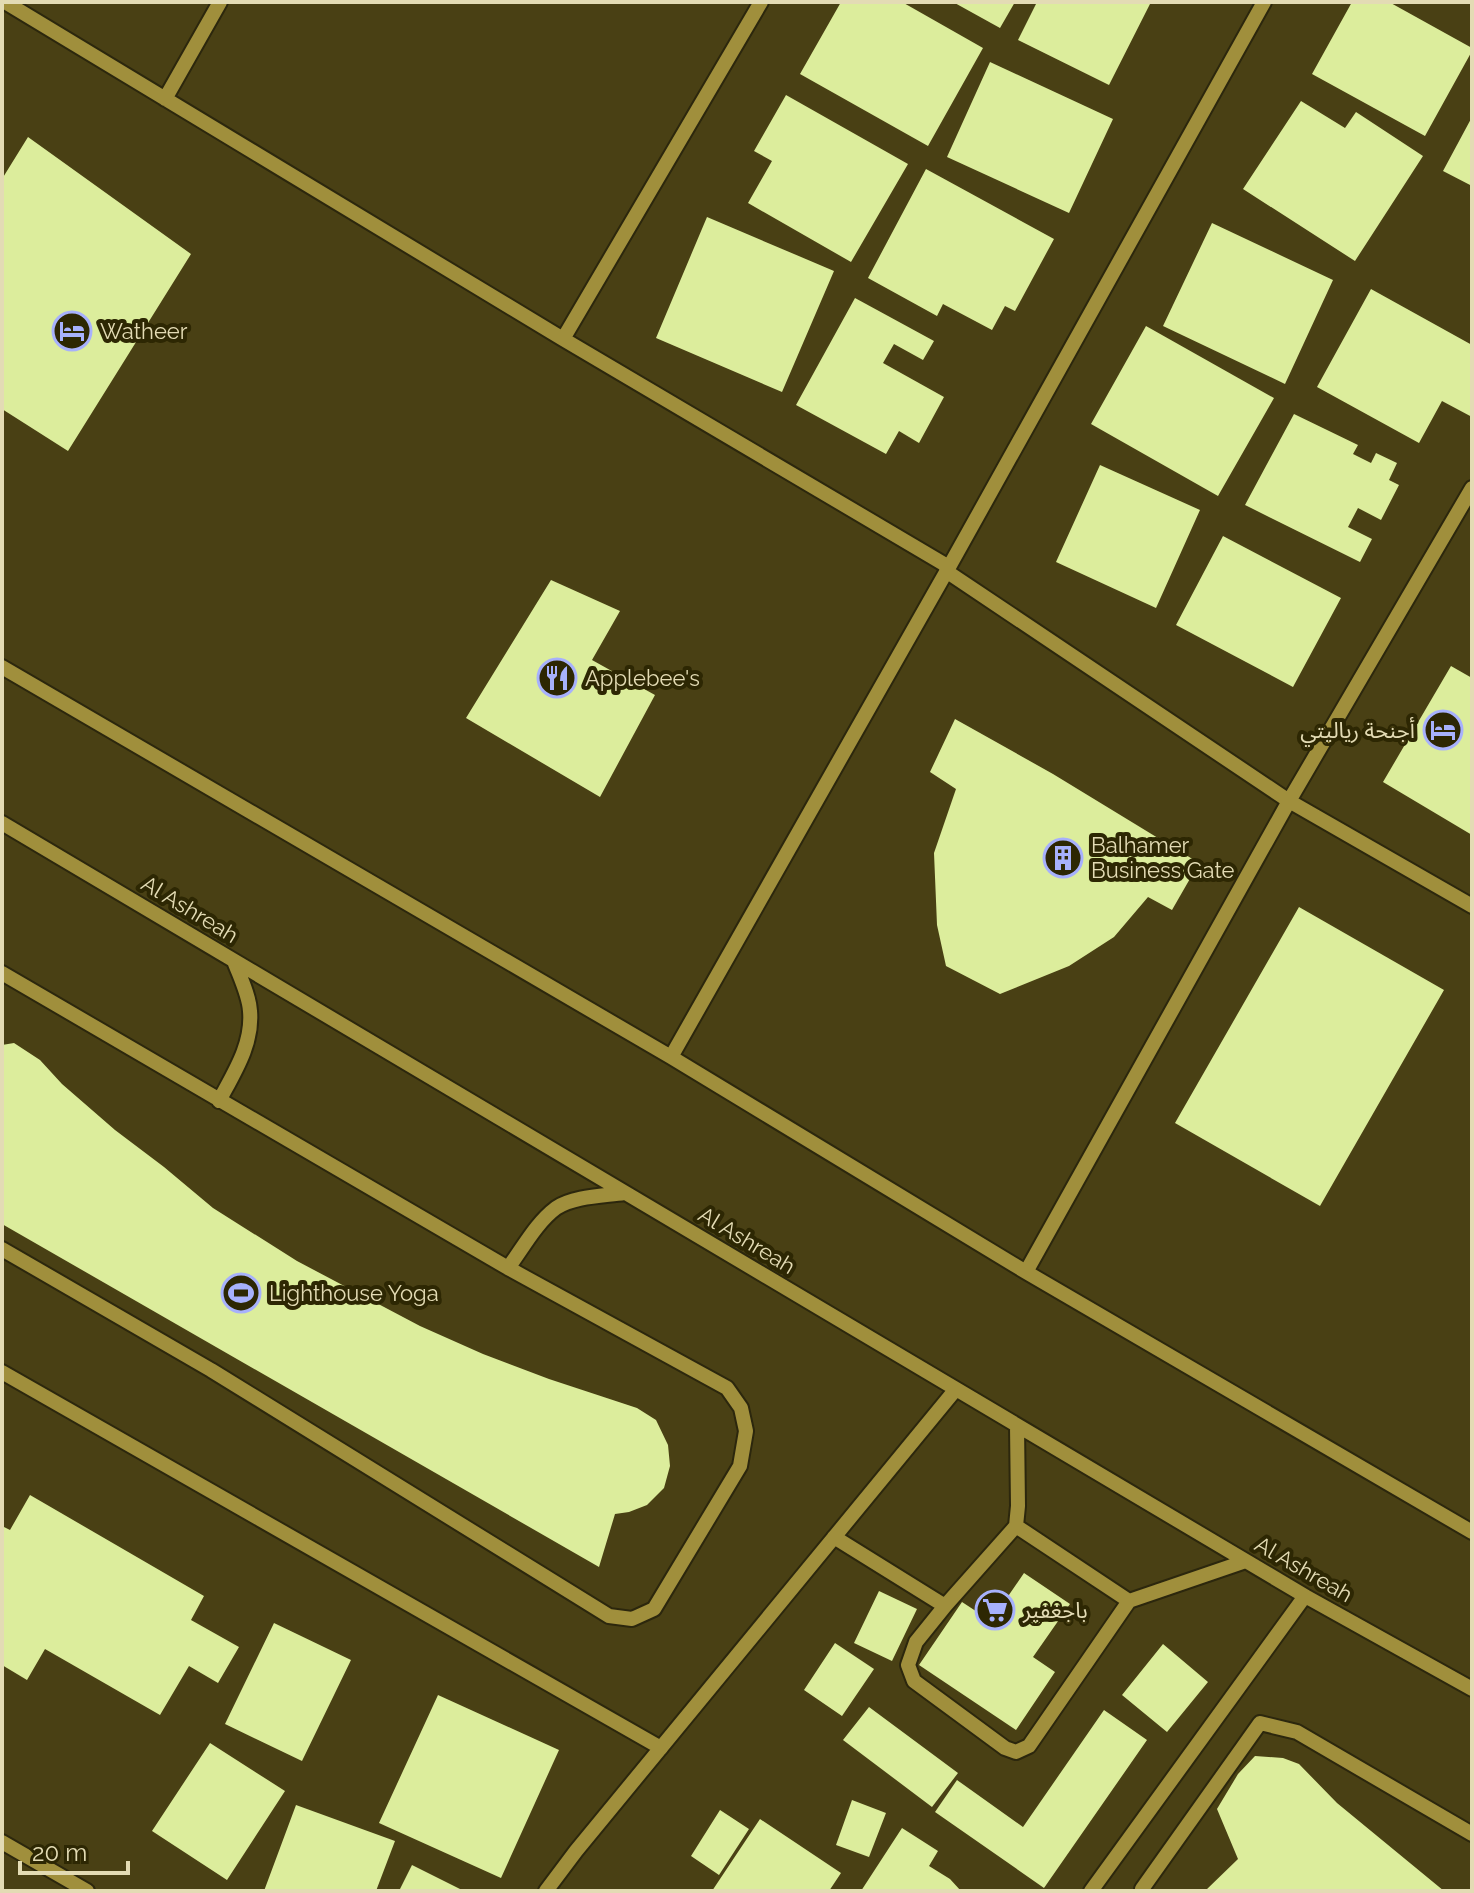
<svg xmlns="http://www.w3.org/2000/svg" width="1474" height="1893" font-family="Raleway,'Noto Sans Arabic',sans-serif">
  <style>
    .building { fill: #dced9c }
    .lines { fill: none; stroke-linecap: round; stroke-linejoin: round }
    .minor-casing { stroke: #2c270d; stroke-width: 18 }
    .minor { stroke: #a08f3c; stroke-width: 14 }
    .labels { text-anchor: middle; stroke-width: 8; stroke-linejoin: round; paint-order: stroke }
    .poi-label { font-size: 22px; fill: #e3dbb4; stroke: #2d2703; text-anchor: start }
    .street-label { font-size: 22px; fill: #e3dbb4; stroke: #2d2703 }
  </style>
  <rect width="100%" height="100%" fill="#494014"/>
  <path class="building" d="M 841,2 L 902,2 L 983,48 L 928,146 L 800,74 Z
    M 953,2 L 1015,2 L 1000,28 Z
    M 1037,2 L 1151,2 L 1109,85 L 1018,40 Z
    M 1352,2 L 1389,2 L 1472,48 L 1472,51 L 1425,136 L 1312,74 Z
    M 990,62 L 1113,119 L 1069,213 L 947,157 Z
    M 786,95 L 908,164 L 851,262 L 748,203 L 772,161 L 754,151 Z
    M 1301,101 L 1345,128 L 1356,112 L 1423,156 L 1355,261 L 1243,189 Z
    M 1472,117 L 1472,186 L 1443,171 Z
    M 28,137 L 191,254 L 68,451 L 2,409 L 2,179 Z
    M 926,169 L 1054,239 L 1015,311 L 1005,306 L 992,330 L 943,304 L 937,316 L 868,278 Z
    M 707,217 L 834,271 L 782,392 L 656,338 Z
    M 1212,223 L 1333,280 L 1285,384 L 1163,326 Z
    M 1371,289 L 1472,345 L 1472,417 L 1442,401 L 1419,443 L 1317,387 Z
    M 855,298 L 934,341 L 923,360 L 894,344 L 883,363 L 944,397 L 919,443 L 899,431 L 886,454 L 796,405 Z
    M 1146,326 L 1274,398 L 1218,496 L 1091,424 Z
    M 1294,414 L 1358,445 L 1353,454 L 1371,463 L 1376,453 L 1397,463 L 1389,480 L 1399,485 L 1381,520 L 1358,508 L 1348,527 L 1372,539 L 1360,562 L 1245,505 Z
    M 1100,465 L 1200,510 L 1156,608 L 1056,562 Z
    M 1223,536 L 1341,598 L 1293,687 L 1176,625 Z
    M 551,580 L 620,611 L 592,660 L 655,695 L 600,797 L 466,718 Z
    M 1451,666 L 1472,678 L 1472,835 L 1383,782 Z
    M 955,719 L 1053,774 L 1199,863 L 1172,910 L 1148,897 L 1114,937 L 1069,966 L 1000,994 L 946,966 L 937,925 L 934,853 L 956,789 L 930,772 Z
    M 1299,907 L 1444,990 L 1320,1206 L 1175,1123 Z
    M 14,1043 L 40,1060 L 62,1084 L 115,1130 L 164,1167 L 213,1208 L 297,1261 L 420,1326 L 483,1354 L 549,1379 L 637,1408 L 656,1420 L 668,1445 L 670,1466 L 664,1488 L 647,1505 L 629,1512 L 615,1514 L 599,1567 L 2,1224 L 2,1045 Z
    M 30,1495 L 204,1596 L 191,1620 L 239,1647 L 218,1683 L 189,1666 L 160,1715 L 45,1649 L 27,1680 L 2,1665 L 2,1526 L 10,1530 Z
    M 1024,1573 L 1070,1604 L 1033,1657 L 1055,1672 L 1016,1730 L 919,1665 L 962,1602 L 991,1621 Z
    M 879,1591 L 917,1609 L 892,1661 L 854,1643 Z
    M 274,1623 L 351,1660 L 302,1761 L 225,1724 Z
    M 835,1643 L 874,1669 L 842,1716 L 804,1690 Z
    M 1163,1644 L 1208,1682 L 1167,1732 L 1122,1695 Z
    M 438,1695 L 559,1750 L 501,1878 L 379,1823 Z
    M 869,1707 L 958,1773 L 932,1807 L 843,1740 Z
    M 1104,1710 L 1147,1740 L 1044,1888 L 935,1812 L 957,1780 L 1023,1827 Z
    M 210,1743 L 285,1791 L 227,1880 L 152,1831 Z
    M 1255,1756 L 1283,1758 L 1299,1764 L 1337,1803 L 1444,1891 L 1205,1891 L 1238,1859 L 1217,1809 L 1238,1774 Z
    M 852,1800 L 886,1813 L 869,1857 L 836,1845 Z
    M 296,1805 L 395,1841 L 376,1891 L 264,1891 Z
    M 720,1810 L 749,1829 L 719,1875 L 691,1856 Z
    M 760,1819 L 841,1873 L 829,1891 L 712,1891 Z
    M 902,1828 L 938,1851 L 929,1866 L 950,1879 L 961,1891 L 861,1891 Z
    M 412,1865 L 464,1891 L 399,1891 Z"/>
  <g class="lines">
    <g class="minor-casing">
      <path id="minor" d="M 5,2 L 563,339 L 949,567
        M 165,99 L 220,2
        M 563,339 L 761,2
        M 946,571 L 1289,801 L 1472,906
        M 2,667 L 671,1057 L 1026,1272 L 1472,1532
        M 2,823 L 1305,1596 L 1472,1689
        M 2,973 L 508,1268 L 727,1388 L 741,1408 L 746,1431 L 740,1466 L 654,1609 L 632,1619 L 609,1616 L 211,1370 L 2,1249
        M 671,1057 L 949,567 L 1264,2
        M 219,1101 C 234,1073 253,1044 250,1011 C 249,995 240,977 234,961
        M 508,1268 C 523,1248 536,1223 556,1208 C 574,1196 604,1196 624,1193
        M 1026,1272 L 1289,801 L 1472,488
        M 2,1372 L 661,1748
        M 1017,1426 L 1018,1506 L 1016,1526 L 1129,1601 L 1246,1561
        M 1016,1526 L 945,1606 L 916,1642 L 908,1665 L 914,1681 L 1005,1748 L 1016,1752 L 1029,1746 L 1129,1601
        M 834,1537 L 945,1606
        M 2,1842 L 87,1891
        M 546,1891 L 576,1851 L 956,1389
        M 1091,1891 L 1305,1596
        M 1143,1891 L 1142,1889 L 1260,1723 L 1297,1732 L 1472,1834"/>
    </g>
    <use href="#minor" class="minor"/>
  </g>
  <defs>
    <g id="hotel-ring" transform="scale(2)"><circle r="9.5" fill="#2d2703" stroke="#a7b1fc" stroke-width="1.5"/><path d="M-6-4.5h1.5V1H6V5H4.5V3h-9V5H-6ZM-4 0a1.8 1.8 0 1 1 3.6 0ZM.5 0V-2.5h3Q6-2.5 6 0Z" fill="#a7b1fc"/></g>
    <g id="restaurant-ring" transform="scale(2)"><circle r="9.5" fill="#2d2703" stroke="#a7b1fc" stroke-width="1.5"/><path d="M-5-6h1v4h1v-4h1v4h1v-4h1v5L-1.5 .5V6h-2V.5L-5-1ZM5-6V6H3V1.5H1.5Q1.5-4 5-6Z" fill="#a7b1fc"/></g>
    <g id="building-ring" transform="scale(2)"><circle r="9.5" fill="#2d2703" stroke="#a7b1fc" stroke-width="1.5"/><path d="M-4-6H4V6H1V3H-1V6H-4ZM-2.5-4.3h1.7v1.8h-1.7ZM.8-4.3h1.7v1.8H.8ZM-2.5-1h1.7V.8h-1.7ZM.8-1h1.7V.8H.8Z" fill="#a7b1fc"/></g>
    <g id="stadium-ring" transform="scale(2)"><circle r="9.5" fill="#2d2703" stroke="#a7b1fc" stroke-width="1.5"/><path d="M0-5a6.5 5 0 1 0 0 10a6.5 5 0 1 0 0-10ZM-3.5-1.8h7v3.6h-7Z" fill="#a7b1fc"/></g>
    <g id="supermarket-ring" transform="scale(2)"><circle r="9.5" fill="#2d2703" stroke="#a7b1fc" stroke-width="1.5"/><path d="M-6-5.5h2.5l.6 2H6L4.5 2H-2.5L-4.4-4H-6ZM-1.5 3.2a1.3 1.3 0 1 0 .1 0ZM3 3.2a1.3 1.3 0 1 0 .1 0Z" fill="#a7b1fc"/></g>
  </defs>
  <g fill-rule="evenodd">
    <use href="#hotel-ring" x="72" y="331"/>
    <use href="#restaurant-ring" x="557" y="678"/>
    <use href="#hotel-ring" x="1443" y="730"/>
    <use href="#building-ring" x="1063" y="858"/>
    <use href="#stadium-ring" x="241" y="1293"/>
    <use href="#supermarket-ring" x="995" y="1610"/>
  </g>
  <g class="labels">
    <g class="poi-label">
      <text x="100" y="339">Watheer</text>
      <text x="585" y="686">Applebee's</text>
      <text x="1415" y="738" text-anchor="end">أجنحة رياليتي</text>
      <text x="1091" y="853">Balhamer<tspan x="1091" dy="25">Business Gate</tspan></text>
      <text x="269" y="1301">Lighthouse Yoga</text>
      <text x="1023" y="1618">باجغفير</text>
    </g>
    <g class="street-label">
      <text transform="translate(190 909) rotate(31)" y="8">Al Ashreah</text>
      <text transform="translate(747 1240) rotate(31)" y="8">Al Ashreah</text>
      <text transform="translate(1304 1569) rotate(30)" y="8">Al Ashreah</text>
    </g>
  </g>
  <rect width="1474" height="1893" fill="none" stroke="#e3dbb4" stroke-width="8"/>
  <path d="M20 1861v12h108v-12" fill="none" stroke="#e3dbb4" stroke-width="4"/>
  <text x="32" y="1861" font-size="24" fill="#e3dbb4" stroke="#2d2703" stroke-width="6" paint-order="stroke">20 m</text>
</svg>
